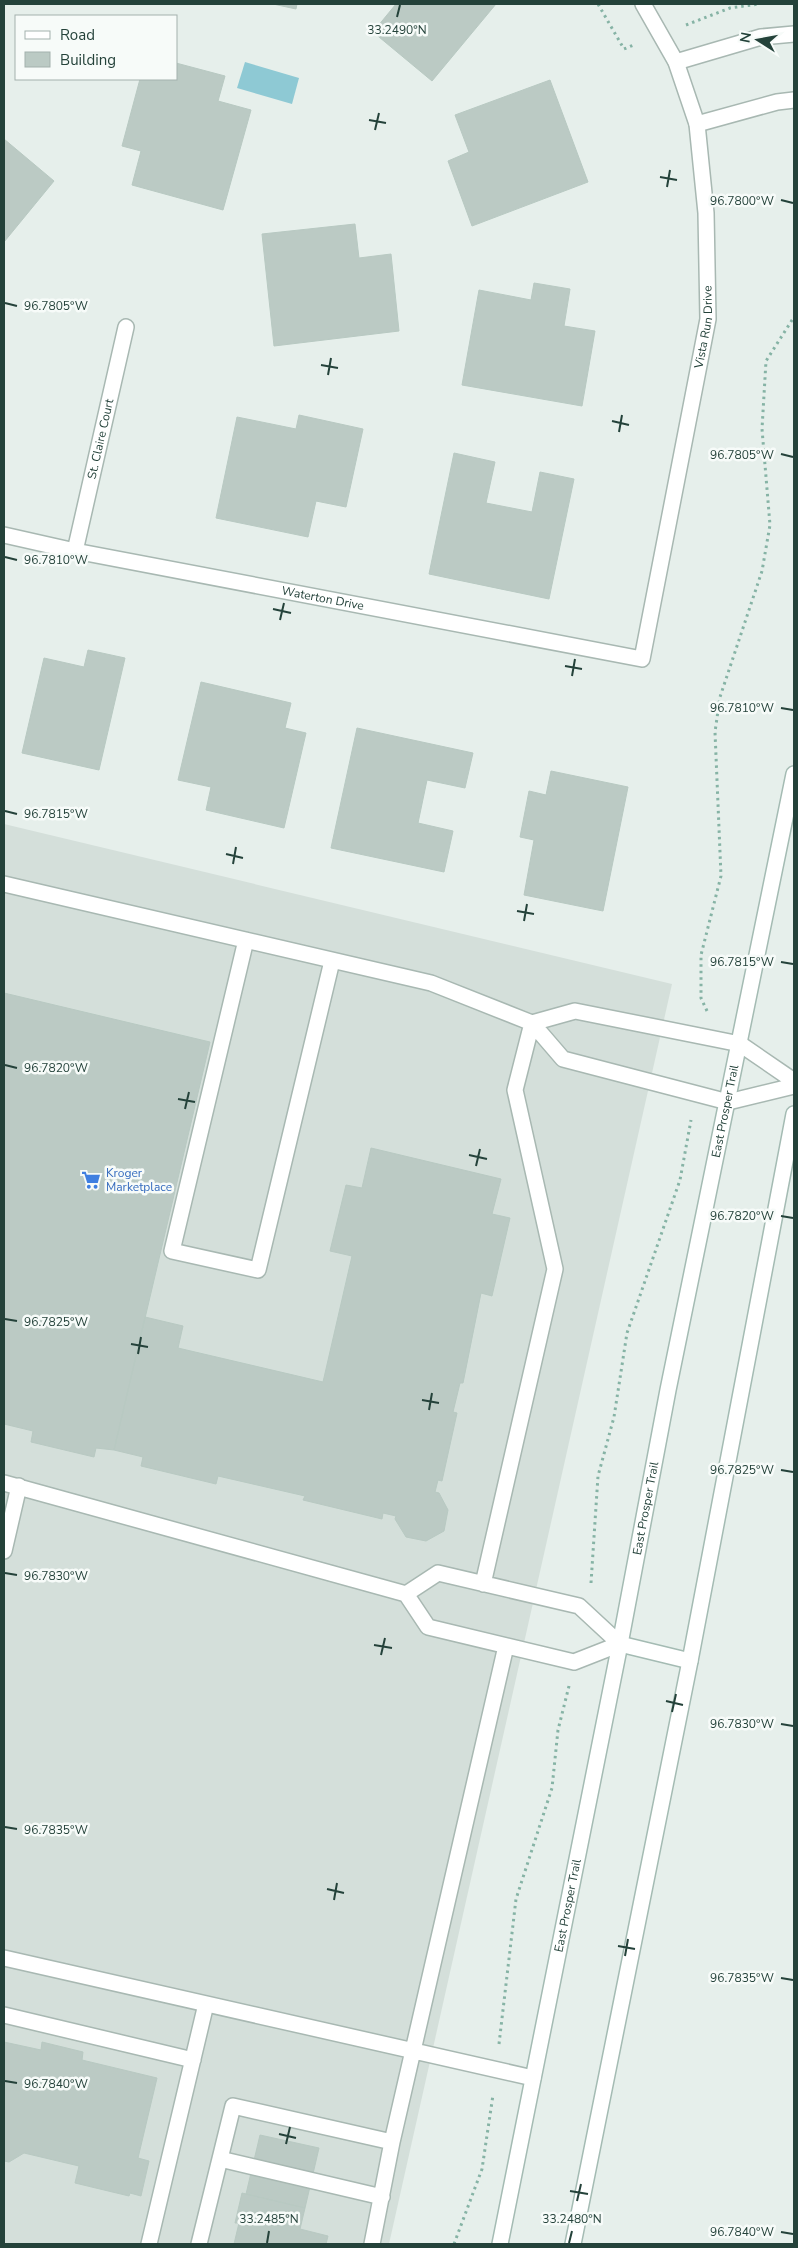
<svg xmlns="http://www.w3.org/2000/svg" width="798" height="2248" font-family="'Nunito Sans',sans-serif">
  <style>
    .built { fill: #d4dfda }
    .water { fill: #8ec9d4 }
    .building { fill: #bbcac4; stroke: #b8c9c2 }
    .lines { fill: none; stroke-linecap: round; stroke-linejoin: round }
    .lane-casing { stroke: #a8b8b2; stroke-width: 18 }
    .street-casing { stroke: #a8b8b2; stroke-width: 18 }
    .secondary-casing { stroke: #a4bbb3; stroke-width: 18 }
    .path { stroke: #86b3a5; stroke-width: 3; stroke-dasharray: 2.5 4; stroke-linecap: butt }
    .lane { stroke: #fff; stroke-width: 15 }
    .street { stroke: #fff; stroke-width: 15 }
    .secondary { stroke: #fff; stroke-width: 15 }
    .ticks { fill: none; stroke: #24423a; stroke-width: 2 }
    .labels { text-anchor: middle; stroke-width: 5; stroke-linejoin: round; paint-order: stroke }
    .street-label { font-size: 12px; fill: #24423a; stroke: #f7fbf9 }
    .shop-label { font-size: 12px; fill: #366cbe; stroke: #f7fbf9; text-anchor: start }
    .ticks-label { font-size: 12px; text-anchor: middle; fill: #24423a; stroke: #f7fbf9; stroke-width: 5; stroke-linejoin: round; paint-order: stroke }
  </style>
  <rect width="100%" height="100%" fill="#e6efeb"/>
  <path class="built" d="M 4,824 L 672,984 L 389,2244 L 4,2244 Z"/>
  <path class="water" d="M 245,62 L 299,78 L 292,104 L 237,88 Z"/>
  <path class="building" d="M 273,4 L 297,4 L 296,9 Z
    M 396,4 L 496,4 L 432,81 L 373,32 Z
    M 176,63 L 225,76 L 218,101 L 251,110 L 223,210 L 132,185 L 141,151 L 122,146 L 140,79 L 176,79 Z
    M 550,80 L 588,182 L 472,226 L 448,161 L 469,152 L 455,115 Z
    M 4,139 L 54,181 L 4,242 Z
    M 355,224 L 359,258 L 391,254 L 399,331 L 274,346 L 262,234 Z
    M 534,283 L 570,289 L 564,326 L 595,331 L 582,406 L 462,385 L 479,290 L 531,300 Z
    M 299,415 L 363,429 L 346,507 L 316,501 L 308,537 L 216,518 L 237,417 L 296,429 Z
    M 454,453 L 495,462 L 486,503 L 532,512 L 540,472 L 574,479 L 549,599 L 429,574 Z
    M 88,650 L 125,658 L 99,770 L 22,753 L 44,658 L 84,667 Z
    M 201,682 L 291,703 L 285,728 L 306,733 L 284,828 L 206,810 L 211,787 L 178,780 Z
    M 357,728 L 473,753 L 465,788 L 427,780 L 418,823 L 453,831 L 444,872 L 331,848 Z
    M 551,771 L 628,787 L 603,911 L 524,895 L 534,840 L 520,837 L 529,791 L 546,795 Z
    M 4,993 L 210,1042 L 114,1450 L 96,1448 L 94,1457 L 31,1442 L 33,1431 L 4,1424 Z
    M 371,1148 L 501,1179 L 492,1214 L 510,1218 L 492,1296 L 481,1293 L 463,1383 L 460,1383 L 453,1412 L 457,1413 L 442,1481 L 438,1480 L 435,1492 L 439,1493 L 448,1510 L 444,1531 L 426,1541 L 406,1537 L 395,1519 L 396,1516 L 383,1513 L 382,1519 L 303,1500 L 305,1496 L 218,1476 L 216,1484 L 141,1466 L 143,1457 L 114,1450 L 145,1317 L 183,1326 L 178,1348 L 323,1382 L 352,1256 L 330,1251 L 346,1185 L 362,1188 Z
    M 4,2042 L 41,2050 L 42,2042 L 83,2052 L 82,2060 L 157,2078 L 138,2158 L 149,2161 L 141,2196 L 130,2193 L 129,2196 L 75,2183 L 79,2166 L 24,2153 L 9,2162 L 4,2161 Z
    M 260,2135 L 319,2148 L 305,2208 L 246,2194 Z
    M 242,2193 L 305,2208 L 300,2229 L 328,2236 L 326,2244 L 234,2244 L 239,2223 L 235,2223 Z"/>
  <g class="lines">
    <g class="lane-casing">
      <path id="lane" d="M 4,884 L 431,983 L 532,1023 L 563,1059 L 728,1102 L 794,1086
        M 246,940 L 172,1251 L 258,1270 L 332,961
        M 532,1023 L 575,1011 L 740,1044 L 794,1081
        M 4,1483 L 406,1594 L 428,1627 L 574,1662 L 620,1644 L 579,1606 L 438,1573 L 406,1594
        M 4,1551 L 19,1486
        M 483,1584 L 555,1269 L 515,1090 L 532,1023
        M 4,1958 L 533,2078
        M 4,2015 L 193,2060
        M 220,2159 L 382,2197
        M 149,2244 L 206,2004
        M 199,2244 L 233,2106 L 392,2142
        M 372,2244 L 392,2142 L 506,1646"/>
    </g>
    <g class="street-casing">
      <g id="street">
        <path d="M 676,62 L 761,37 L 794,34"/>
        <path d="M 697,124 L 777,102 L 794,100"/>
        <path id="s1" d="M 4,535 L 75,551 L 642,659 L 708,319 L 706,213 L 697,124 L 676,62 L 643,4"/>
        <path id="s2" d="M 75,551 L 126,327"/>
      </g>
    </g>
    <g class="secondary-casing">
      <g id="secondary">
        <path d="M 620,1644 L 690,1661"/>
        <path id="s3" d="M 500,2244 L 620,1644 L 668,1390 L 794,774"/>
        <path d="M 573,2244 L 690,1661 L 794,1114"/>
      </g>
    </g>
    <path class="path" d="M 598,4 L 624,49 L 636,44
      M 686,25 L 730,8 L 759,4
      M 707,1011 L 701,998 L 701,955 L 721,876 L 715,732 L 720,697 L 762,571 L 770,525 L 762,429 L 766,361 L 794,317
      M 591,1583 L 598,1476 L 614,1417 L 627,1333 L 680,1180 L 691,1120
      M 499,2044 L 516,1899 L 552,1788 L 558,1730 L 569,1686
      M 454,2244 L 482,2169 L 493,2095"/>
    <use href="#lane" class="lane"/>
    <use href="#street" class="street"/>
    <use href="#secondary" class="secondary"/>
  </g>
  <path class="ticks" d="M 397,17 L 400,5M 369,120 L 386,123M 375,130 L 379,113M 660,177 L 677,180M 667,187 L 670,170M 781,200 L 793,203M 5,303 L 17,306M 321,365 L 338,368M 328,375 L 331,358M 612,421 L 629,425M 619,432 L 622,415M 781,454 L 793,457M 5,557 L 17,560M 273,609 L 291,613M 280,620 L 284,603M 565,666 L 582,669M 572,676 L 575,659M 781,708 L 793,710M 5,811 L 17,814M 226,854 L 243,858M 233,864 L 236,847M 517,911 L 534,914M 524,921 L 527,904M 781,962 L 793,964M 5,1065 L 17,1068M 178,1099 L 195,1102M 185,1109 L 189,1092M 469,1155 L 487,1159M 476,1166 L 480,1149M 781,1216 L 793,1218M 5,1319 L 17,1321M 131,1344 L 148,1347M 138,1354 L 141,1337M 422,1400 L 439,1403M 429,1410 L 432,1393M 781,1470 L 793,1472M 5,1573 L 17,1575M 374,1645 L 392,1648M 381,1655 L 385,1638M 666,1701 L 683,1705M 672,1712 L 676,1694M 781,1724 L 793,1726M 5,1827 L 17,1829M 327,1889 L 344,1893M 334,1900 L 337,1883M 618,1946 L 635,1949M 625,1956 L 628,1939M 781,1978 L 793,1980M 5,2081 L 17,2083M 279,2134 L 296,2138M 286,2144 L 290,2127M 570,2191 L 588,2194M 577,2201 L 581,2184M 781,2232 L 793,2234M 267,2243 L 269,2231M 569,2243 L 572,2231"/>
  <defs>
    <g id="supermarket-bare" transform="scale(1.5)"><path d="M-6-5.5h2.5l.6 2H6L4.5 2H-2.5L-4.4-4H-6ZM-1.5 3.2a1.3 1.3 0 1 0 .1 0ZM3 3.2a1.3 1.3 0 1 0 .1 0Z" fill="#3f7fe0" stroke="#f7fbf9" stroke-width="2.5" paint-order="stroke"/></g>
  </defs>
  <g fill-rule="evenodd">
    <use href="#supermarket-bare" x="91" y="1180"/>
  </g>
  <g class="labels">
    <g class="street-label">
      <text dy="4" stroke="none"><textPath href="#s1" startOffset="988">Vista Run Drive</textPath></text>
      <text dy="4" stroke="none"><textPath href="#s2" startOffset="115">St. Claire Court</textPath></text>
      <text dy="4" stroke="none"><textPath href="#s1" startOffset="325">Waterton Drive</textPath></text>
      <text dy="4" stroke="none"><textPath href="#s3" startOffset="1155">East Prosper Trail</textPath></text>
      <text dy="4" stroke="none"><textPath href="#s3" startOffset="750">East Prosper Trail</textPath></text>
      <text dy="4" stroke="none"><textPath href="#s3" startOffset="345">East Prosper Trail</textPath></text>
    </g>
    <g class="shop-label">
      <text x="106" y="1177">Kroger<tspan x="106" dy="14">Marketplace</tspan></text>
    </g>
  </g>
  <g class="ticks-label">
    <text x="397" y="34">33.2490°N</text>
    <text x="742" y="205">96.7800°W</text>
    <text x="56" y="310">96.7805°W</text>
    <text x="742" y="459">96.7805°W</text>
    <text x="56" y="564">96.7810°W</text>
    <text x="742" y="712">96.7810°W</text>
    <text x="56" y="818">96.7815°W</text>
    <text x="742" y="966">96.7815°W</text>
    <text x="56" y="1072">96.7820°W</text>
    <text x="742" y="1220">96.7820°W</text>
    <text x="56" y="1326">96.7825°W</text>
    <text x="742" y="1474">96.7825°W</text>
    <text x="56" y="1580">96.7830°W</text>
    <text x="742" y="1728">96.7830°W</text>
    <text x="56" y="1834">96.7835°W</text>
    <text x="742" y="1982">96.7835°W</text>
    <text x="56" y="2088">96.7840°W</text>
    <text x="269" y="2223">33.2485°N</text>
    <text x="572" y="2223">33.2480°N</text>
    <text x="742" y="2236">96.7840°W</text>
  </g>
  <rect width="798" height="2248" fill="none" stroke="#24423a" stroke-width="10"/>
  <rect x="15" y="15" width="162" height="65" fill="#f7fbf9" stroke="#a3b1ad"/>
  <rect x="25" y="31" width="25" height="8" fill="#ffffff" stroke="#a3b1ad"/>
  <text x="60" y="40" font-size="15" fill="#24423a">Road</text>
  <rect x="25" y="52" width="25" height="15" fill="#bbcac4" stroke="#a3b1ad"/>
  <text x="60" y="65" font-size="15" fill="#24423a">Building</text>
  <g transform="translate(758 40) rotate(281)" stroke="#f7fbf9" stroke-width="4" paint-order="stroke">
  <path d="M0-4L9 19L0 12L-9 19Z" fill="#24423a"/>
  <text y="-8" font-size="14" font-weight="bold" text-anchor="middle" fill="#24423a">N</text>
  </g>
</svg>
